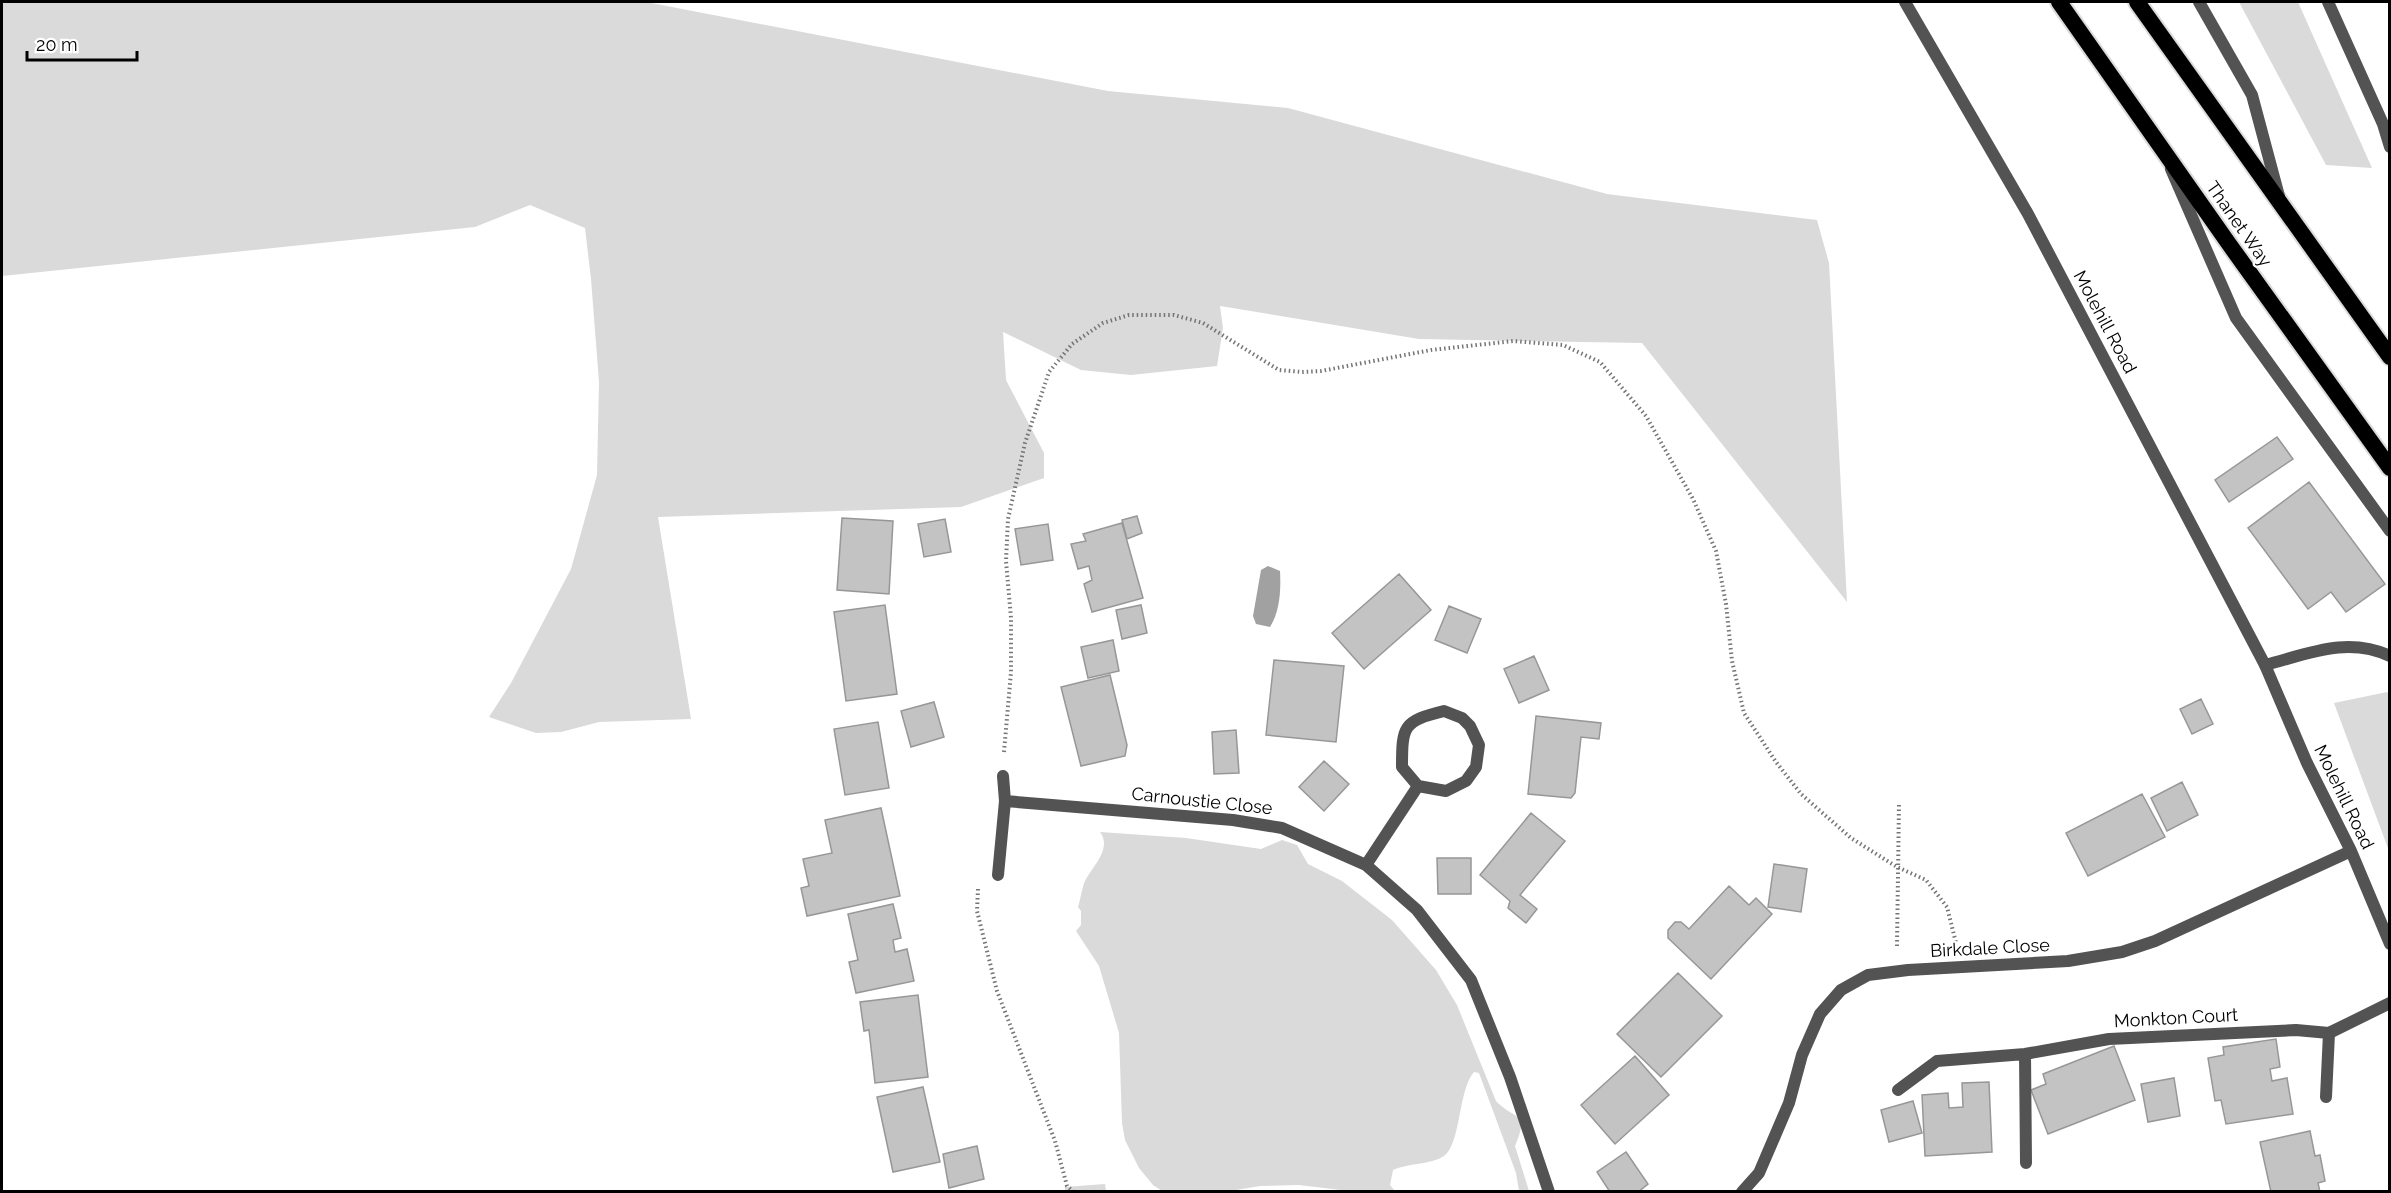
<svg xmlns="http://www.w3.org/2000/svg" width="2391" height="1193" font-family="Raleway,sans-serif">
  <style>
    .green { fill: #dadada }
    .water { fill: #a1a1a1 }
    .building { fill: #c3c3c3; stroke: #979797; stroke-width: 1.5 }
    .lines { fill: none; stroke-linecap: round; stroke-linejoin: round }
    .trunk-casing { stroke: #dbdbdb; stroke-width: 20 }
    .path { stroke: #757575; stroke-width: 4; stroke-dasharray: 1.5 3; stroke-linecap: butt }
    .service { stroke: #535353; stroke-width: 12 }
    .minor { stroke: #535353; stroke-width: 12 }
    .trunk { stroke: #000; stroke-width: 16 }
    .labels { text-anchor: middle; stroke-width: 4.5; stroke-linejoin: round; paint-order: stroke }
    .street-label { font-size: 18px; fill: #000; stroke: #fff }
  </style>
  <rect width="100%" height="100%" fill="#fff"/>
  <path class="green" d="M 2,2 L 646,2 L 1108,91 L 1288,108 L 1607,194 L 1817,220 L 1829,263 L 1847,602 L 1642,343 L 1419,339 L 1220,306 L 1223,328 L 1217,366 L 1131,375 L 1081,370 L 1003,332 L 1006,380 L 1044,453 L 1044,478 L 961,507 L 658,517 L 691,719 L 599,722 L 561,732 L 536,733 L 489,717 L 511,683 L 571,569 L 597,475 L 599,382 L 591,279 L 585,228 L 530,205 L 475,227 L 2,276 Z
    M 2239,2 L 2298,2 L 2372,168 L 2326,165 Z
    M 2387,692 L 2390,697 L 2389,851 L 2334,703 Z
    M 1100,832 L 1186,838 L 1261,849 L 1282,840 L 1297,845 L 1308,864 L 1342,881 L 1392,920 L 1436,970 L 1457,1005 L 1496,1101 C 1514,1120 1530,1111 1515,1146 L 1529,1191 L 1519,1191 L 1516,1173 L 1479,1073 L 1474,1072 C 1458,1090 1461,1144 1444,1156 C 1430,1165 1408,1163 1393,1170 L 1390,1185 L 1395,1191 L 1349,1191 L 1299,1185 L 1260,1186 L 1224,1192 L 1162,1191 L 1153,1185 L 1139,1168 L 1125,1140 L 1122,1123 L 1119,1033 L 1099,966 L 1076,931 L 1081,925 L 1081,911 L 1078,907 C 1081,898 1082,886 1086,879 C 1094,865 1112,848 1100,832 Z
    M 1105,1184 L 1106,1191 L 1065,1191 L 1065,1187 Z"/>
  <path class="water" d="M 1268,566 L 1280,571 C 1281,590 1280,611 1270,627 L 1256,624 L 1253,616 L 1261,570 Z"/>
  <path class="building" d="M 2277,437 L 2293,459 L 2229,502 L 2215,480 Z
    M 2309,482 L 2385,584 L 2346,612 L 2331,592 L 2308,609 L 2248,528 Z
    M 1137,516 L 1142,533 L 1127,539 L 1122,520 Z
    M 842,518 L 893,521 L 889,594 L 837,590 Z
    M 945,519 L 951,552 L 924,557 L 918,524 Z
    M 1122,523 L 1143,598 L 1092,612 L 1084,584 L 1092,580 L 1089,566 L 1078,569 L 1071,544 L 1086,541 L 1083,534 Z
    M 1048,524 L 1053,560 L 1021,565 L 1015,529 Z
    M 1399,574 L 1431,610 L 1364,669 L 1332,633 Z
    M 885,605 L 897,694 L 846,701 L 834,612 Z
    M 1141,605 L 1147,633 L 1122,639 L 1116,610 Z
    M 1449,606 L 1481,619 L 1467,653 L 1435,640 Z
    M 1113,640 L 1119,671 L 1088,678 L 1081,647 Z
    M 1534,656 L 1549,690 L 1519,703 L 1504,669 Z
    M 1274,660 L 1344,666 L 1336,742 L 1266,735 Z
    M 1110,675 L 1127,745 L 1125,756 L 1081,766 L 1061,687 Z
    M 2201,699 L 2213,724 L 2192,734 L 2180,709 Z
    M 934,702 L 944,737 L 911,747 L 901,711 Z
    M 1536,716 L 1601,723 L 1599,739 L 1581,737 L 1575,793 L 1571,798 L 1528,794 Z
    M 878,722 L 889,788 L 845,795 L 834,729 Z
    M 1236,730 L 1239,773 L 1214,774 L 1212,732 Z
    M 1324,761 L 1349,784 L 1324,811 L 1299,787 Z
    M 2182,782 L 2198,815 L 2167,831 L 2151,798 Z
    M 2142,794 L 2165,837 L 2088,876 L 2066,833 Z
    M 881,808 L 900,896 L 807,916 L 801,888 L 809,886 L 803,859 L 832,853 L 825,820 Z
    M 1531,813 L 1565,841 L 1520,895 L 1537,909 L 1526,923 L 1508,908 L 1510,901 L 1480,875 Z
    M 1437,858 L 1471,858 L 1471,894 L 1438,894 Z
    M 1774,864 L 1807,869 L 1801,912 L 1768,907 Z
    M 1729,886 L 1749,905 L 1756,898 L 1772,914 L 1711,979 L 1668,938 L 1668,930 L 1675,922 L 1681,922 L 1689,929 Z
    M 893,904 L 901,938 L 893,940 L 895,952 L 907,949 L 914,981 L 856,993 L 849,962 L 858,960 L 848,914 Z
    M 1678,973 L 1722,1016 L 1661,1077 L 1617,1034 Z
    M 918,995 L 928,1077 L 875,1083 L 869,1030 L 864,1031 L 860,1002 Z
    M 2276,1039 L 2280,1067 L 2270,1069 L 2272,1081 L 2287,1078 L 2293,1114 L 2226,1124 L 2221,1100 L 2215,1101 L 2208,1058 L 2224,1055 L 2223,1047 Z
    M 2114,1046 L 2135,1100 L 2048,1134 L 2031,1090 L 2046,1084 L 2043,1074 Z
    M 1635,1056 L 1669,1095 L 1615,1144 L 1581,1105 Z
    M 2174,1078 L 2180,1116 L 2148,1122 L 2141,1084 Z
    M 1989,1082 L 1992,1152 L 1925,1156 L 1922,1095 L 1948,1093 L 1949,1108 L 1963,1107 L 1962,1083 Z
    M 923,1087 L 940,1162 L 893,1172 L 877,1097 Z
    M 1913,1101 L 1922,1133 L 1889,1142 L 1881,1110 Z
    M 2310,1131 L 2315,1156 L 2320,1155 L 2325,1181 L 2318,1183 L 2320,1192 L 2271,1192 L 2260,1142 Z
    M 977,1146 L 984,1179 L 949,1188 L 943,1154 Z
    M 1626,1152 L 1648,1184 L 1638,1192 L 1610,1192 L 1597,1172 Z"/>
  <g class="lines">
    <g class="trunk-casing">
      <path id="trunk" d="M 2059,2 L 2229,244 L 2390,468
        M 2137,2 L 2390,357"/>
    </g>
    <path class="path" d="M 1004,752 L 1011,672 L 1011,618 L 1006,561 L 1008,519 L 1025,443 L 1049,372 L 1072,344 L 1103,323 L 1129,315 L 1174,315 L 1203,323 L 1279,370 L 1302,372 L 1321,371 L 1431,350 L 1513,341 L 1563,345 L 1600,362 L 1646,416 L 1693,499 L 1716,551 L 1726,604 L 1732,661 L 1744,713 L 1776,762 L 1801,794 L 1851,838 L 1897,867 L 1926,880 L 1947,907 L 1956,943
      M 978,889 L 977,911 L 997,991 L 1055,1141 L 1067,1186 L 1074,1192
      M 1897,946 L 1899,803"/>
    <path class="service" d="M 2199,2 L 2252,95 L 2279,196
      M 2328,2 L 2383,124 L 2390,147
      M 2171,169 L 2236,318 L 2390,531
      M 2265,665 C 2308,654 2347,636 2390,656
      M 1444,711 L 1462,718 L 1470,726 L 1479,745 L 1476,767 L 1466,781 L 1446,791 L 1418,786 L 1402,767 C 1402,726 1403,721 1444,711 Z
      M 1366,865 L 1418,786"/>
    <path class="minor" d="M 1905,2 L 2028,214 L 2265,665 L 2307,763 L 2351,851 L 2390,944
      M 1005,801 L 1233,820 L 1282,828 L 1366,865 L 1417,910 L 1471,980 L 1510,1077 L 1549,1192
      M 998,875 L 1005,801 L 1003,776
      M 2025,1054 L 2026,1163
      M 1898,1090 L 1937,1061 L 2025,1054 L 2109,1039 L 2296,1030 L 2329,1033 L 2390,1003
      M 2326,1097 L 2329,1033
      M 1742,1192 L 1759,1173 L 1789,1103 L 1802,1055 L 1820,1014 L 1841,990 L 1868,975 L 1908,970 L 2068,961 L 2122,952 L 2155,941 L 2351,851"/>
    <use href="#trunk" class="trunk"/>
  </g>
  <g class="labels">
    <g class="street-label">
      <text transform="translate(2239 224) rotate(55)" y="6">Thanet Way</text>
      <text transform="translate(2105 322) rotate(62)" y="6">Molehill Road</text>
      <text transform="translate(2344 797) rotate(64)" y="6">Molehill Road</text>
      <text transform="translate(1202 801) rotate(6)" y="6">Carnoustie Close</text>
      <text transform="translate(1990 948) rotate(-3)" y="6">Birkdale Close</text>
      <text transform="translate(2176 1018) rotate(-3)" y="6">Monkton Court</text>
    </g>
  </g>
  <rect width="2391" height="1193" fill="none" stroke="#000000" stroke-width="6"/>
  <path d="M27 51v9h110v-9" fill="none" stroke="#000000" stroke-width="3"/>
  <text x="36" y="51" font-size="18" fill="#000000" stroke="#ffffff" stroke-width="4.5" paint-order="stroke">20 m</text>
</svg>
